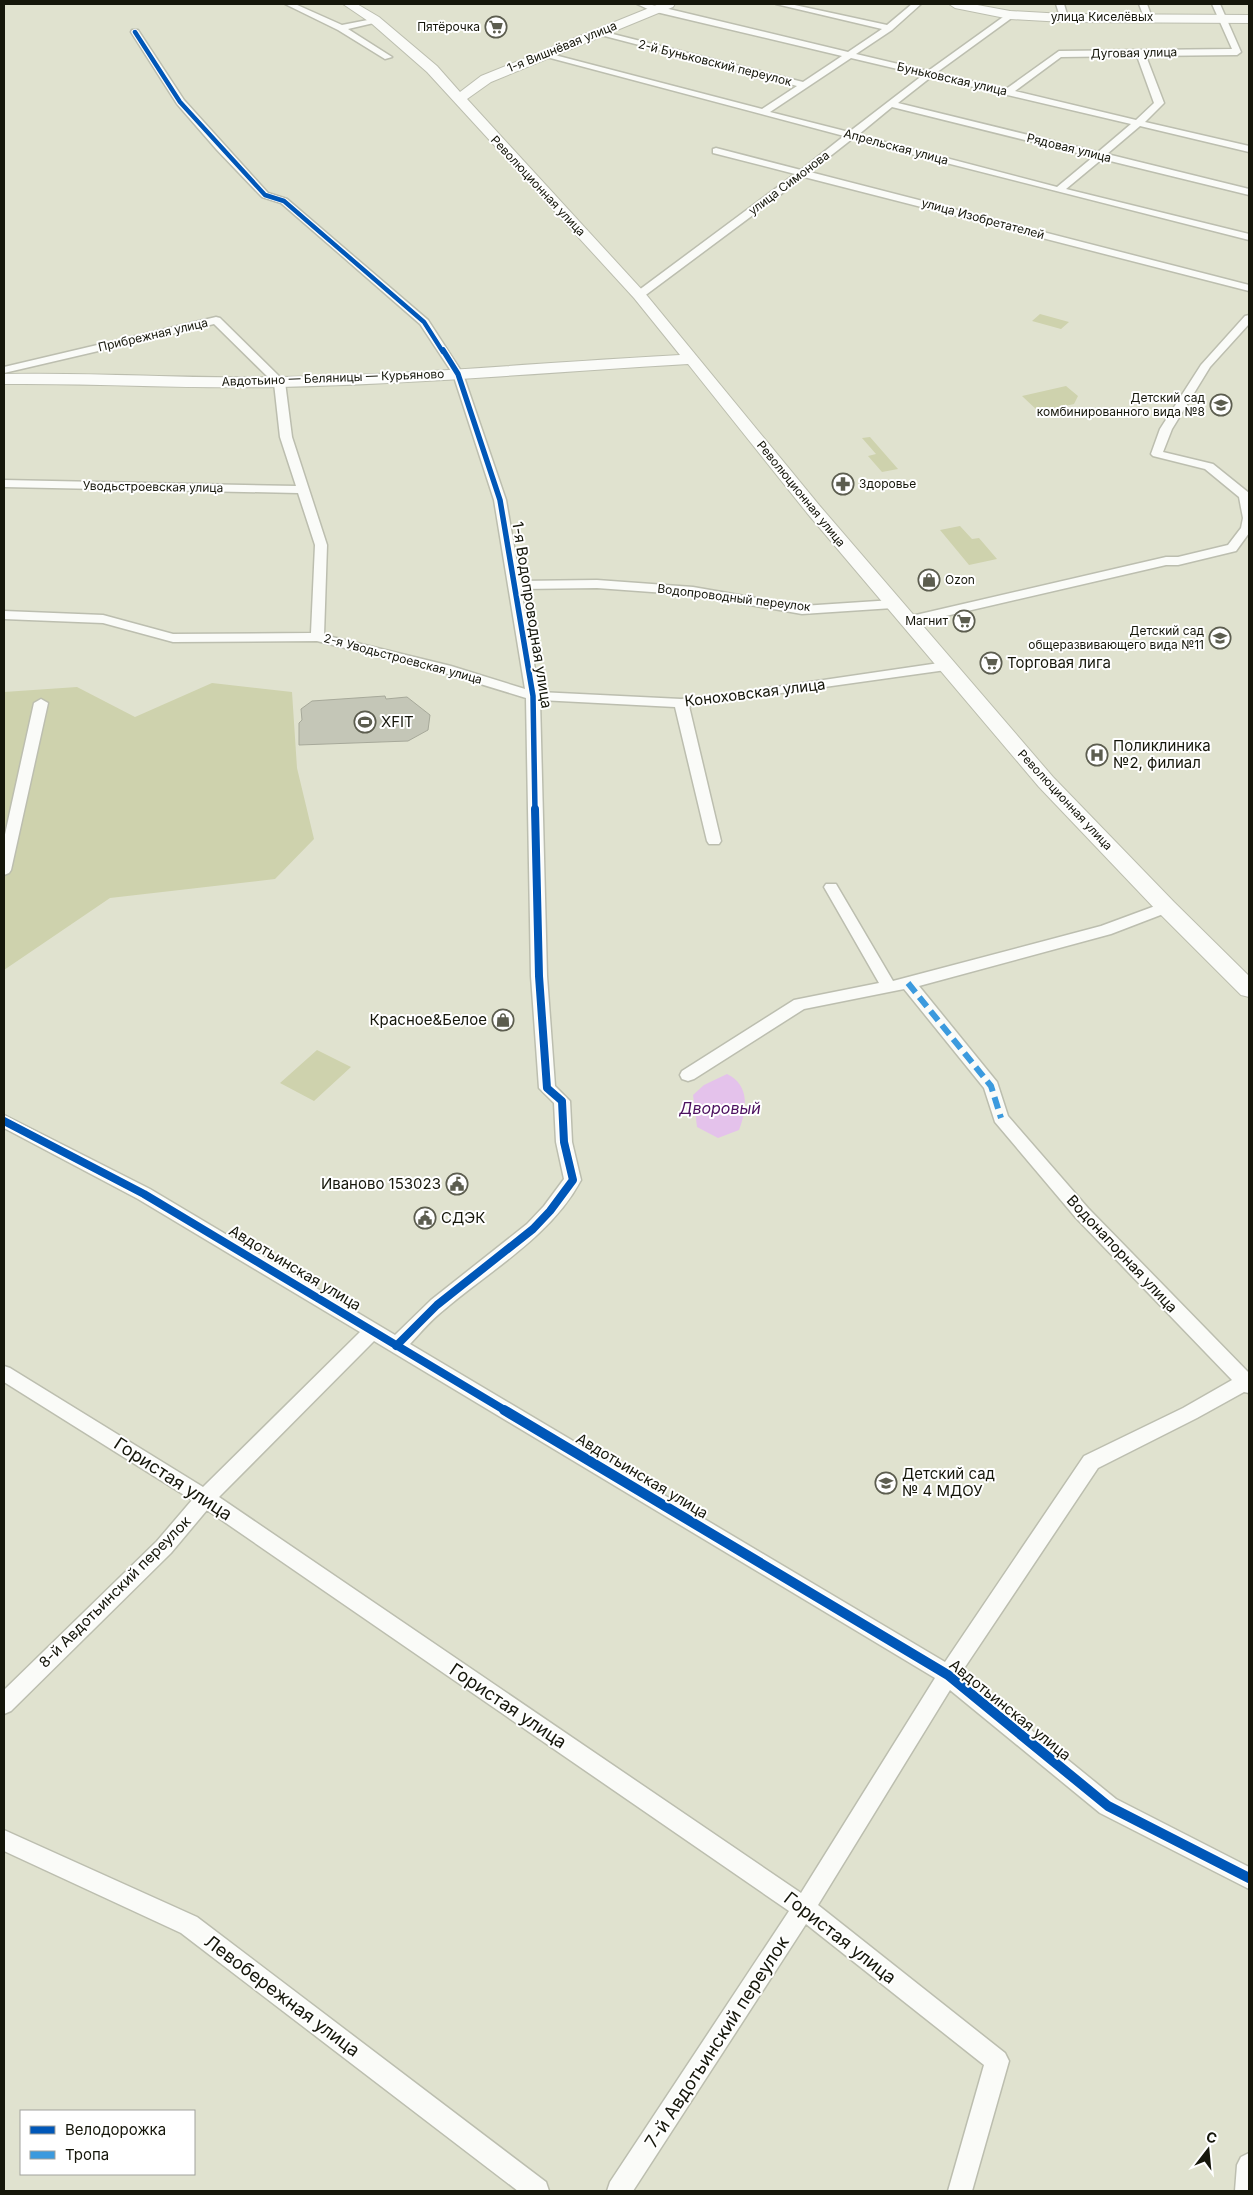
<svg xmlns="http://www.w3.org/2000/svg" width="1253" height="2195" font-family="Inter,sans-serif">
  <style>
    .green { fill: #ced2ad }
    .water { fill: #e4c2eb }
    .building { fill: #c4c6b7; stroke: #a7a99a }
    .lines { fill: none; stroke-linecap: round; stroke-linejoin: round }
    .street-casing { stroke: #bcbeaf; stroke-width: 3 }
    .secondary-casing { stroke: #bcbeaf; stroke-width: 2 }
    .street { fill: #fafbf8; fill-rule: evenodd }
    .secondary { fill: #fafbf8; fill-rule: evenodd }
    .quiet { stroke: #3b9ade; stroke-width: 6; stroke-dasharray: 12 6; stroke-linecap: butt }
    .cycleway-far3-casing { stroke: #fff; stroke-width: 6 }
    .cycleway-far2-casing { stroke: #fff; stroke-width: 8 }
    .cycleway-far1-casing { stroke: #fff; stroke-width: 11 }
    .cycleway-casing { stroke: #fff; stroke-width: 13 }
    .cycleway-far3 { stroke: #0057b8; stroke-width: 4.5 }
    .cycleway-far2 { stroke: #0057b8; stroke-width: 5.5 }
    .cycleway-far1 { stroke: #0057b8; stroke-width: 8 }
    .cycleway { stroke: #0057b8; stroke-width: 10 }
    .labels { text-anchor: middle; stroke-width: 4; stroke-linejoin: round; paint-order: stroke }
    .far-street-label { font-size: 12px; fill: #15160a; stroke: #fff }
    .far-poi-label { font-size: 12px; fill: #15160a; stroke: #fff; text-anchor: end }
    .street-label { font-size: 15px; fill: #15160a; stroke: #fff }
    .poi-label { font-size: 15px; fill: #15160a; stroke: #fff; text-anchor: start }
    .water-label { font-size: 16px; font-style: italic; fill: #4c115f; stroke: #fff }
    .near-street-label { font-size: 18px; fill: #15160a; stroke: #fff }
  </style>
  <rect width="100%" height="100%" fill="#e0e2cf"/>
  <path class="green" d="M 1040,314 L 1069,322 L 1061,329 L 1032,321 Z
    M 1066,386 L 1078,396 L 1074,404 L 1039,412 L 1022,396 Z
    M 870,437 L 898,469 L 882,472 L 868,456 L 876,454 L 862,438 Z
    M 960,526 L 972,539 L 979,538 L 997,559 L 969,565 L 940,530 Z
    M 212,683 L 292,692 L 297,768 L 314,839 L 275,879 L 110,898 L 4,970 L 4,692 L 77,687 L 135,717 Z
    M 317,1050 L 351,1067 L 314,1101 L 280,1083 Z"/>
  <path class="water" d="M 727,1074 C 750,1085 747,1109 739,1130 L 718,1138 L 697,1127 L 693,1095 L 704,1085 Z"/>
  <path class="building" d="M 385,696 L 386,699 L 407,697 L 430,715 L 428,730 L 408,741 L 299,745 L 299,723 L 302,720 L 301,709 L 312,701 Z"/>
  <g class="lines">
    <g class="street-casing">
      <path id="street" d="M 285,4 L 295,4 L 342,25 L 378,18 L 378,22 L 348,29 L 392,57 L 385,59 L 338,30 Z
        M 637,4 L 648,4 L 848,52 L 882,29 L 776,4 L 790,4 L 887,25 L 912,4 L 921,4 L 892,30 L 856,54 L 928,71 L 1010,12 L 1014,15 L 1013,17 L 936,73 L 1006,89 L 1059,51 L 1232,49 L 1212,4 L 1220,4 L 1241,52 L 1237,55 L 1146,56 L 1164,103 L 1145,122 L 1249,146 L 1249,152 L 1140,126 L 1107,154 L 1249,189 L 1249,195 L 1102,159 L 1066,189 L 1249,234 L 1249,240 L 852,139 L 810,172 L 1249,285 L 1249,291 L 804,177 L 643,297 L 635,297 L 635,293 L 795,174 L 713,153 L 713,149 L 716,148 L 801,170 L 844,136 L 539,55 L 543,52 L 762,109 L 797,86 L 593,33 L 597,30 L 803,82 L 842,56 L 652,11 ZM 1137,56 L 1154,103 L 1136,120 L 1015,91 L 1061,57 ZM 851,58 L 923,75 L 849,132 L 770,112 ZM 931,77 L 1131,124 L 1098,152 L 898,103 ZM 892,107 L 1093,157 L 1057,187 L 858,135 Z
        M 1056,4 L 1064,4 L 1068,18 L 1067,20 L 1061,20 Z
        M 1139,4 L 1147,4 L 1152,18 L 1151,20 L 1145,20 Z
        M 132,30 L 138,30 L 184,100 L 268,193 L 287,199 L 428,320 L 463,374 L 506,500 L 520,581 L 597,580 L 693,587 L 802,606 L 893,600 L 899,604 L 893,608 L 802,614 L 693,595 L 597,588 L 521,589 L 539,692 L 681,699 L 714,696 L 946,662 L 953,666 L 946,670 L 689,706 L 721,841 L 719,844 L 709,844 L 707,841 L 675,707 L 540,700 L 547,976 L 555,1086 L 570,1101 L 572,1142 L 581,1180 C 551,1236 492,1269 445,1309 C 432,1319 421,1332 410,1344 L 945,1662 L 1084,1456 L 1183,1408 L 1232,1380 L 1076,1218 L 995,1122 L 984,1088 L 904,989 L 804,1009 L 694,1079 L 688,1081 L 682,1079 L 680,1075 L 682,1071 L 794,1000 L 879,983 L 824,887 L 826,884 L 836,884 L 893,981 L 1101,926 L 1166,902 L 1171,903 L 1173,907 L 1171,911 L 1111,934 L 919,986 L 997,1082 L 1008,1116 L 1088,1208 L 1249,1373 L 1249,1393 L 1244,1392 L 1197,1418 L 1098,1468 L 961,1673 L 1116,1799 L 1249,1867 L 1249,1889 L 1100,1813 L 950,1690 L 818,1905 L 1005,2053 L 1009,2061 L 972,2191 L 948,2191 L 984,2065 L 806,1924 L 633,2191 L 607,2191 L 610,2182 L 789,1911 L 207,1510 L 171,1553 L 11,1711 L 4,1714 L 4,1690 L 157,1541 L 192,1500 L 4,1382 L 4,1366 L 10,1368 L 203,1487 L 360,1332 L 138,1199 L 4,1128 L 4,1115 L 150,1189 L 395,1335 L 431,1300 L 527,1224 L 544,1206 L 564,1179 L 556,1142 L 554,1103 L 539,1088 L 531,976 L 526,698 L 441,672 L 317,641 L 173,642 L 103,623 L 4,619 L 4,611 L 103,615 L 173,634 L 311,633 L 315,545 L 298,493 L 4,487 L 4,480 L 296,486 L 280,437 L 274,383 L 214,324 L 4,373 L 4,367 L 216,317 L 220,318 L 285,382 L 292,437 L 327,545 L 324,635 L 451,666 L 525,689 L 494,500 L 453,374 L 420,324 L 281,203 L 262,197 L 217,150 L 177,104 L 131,32 ZM 374,1341 L 935,1678 L 801,1893 L 219,1497 Z
        M 1249,315 L 1249,324 L 1210,367 L 1172,429 L 1163,452 L 1213,464 L 1249,493 L 1249,533 L 1236,551 L 1178,565 L 1166,565 L 907,625 L 902,624 L 901,621 L 902,618 L 907,617 L 1166,557 L 1178,557 L 1228,545 L 1241,528 L 1243,518 L 1239,497 L 1205,469 L 1153,456 L 1151,454 L 1160,429 L 1201,365 L 1245,316 Z
        M 41,699 L 48,703 L 11,870 L 9,873 L 4,875 L 4,839 L 34,703 Z
        M 4,1830 L 197,1917 L 546,2182 L 549,2191 L 518,2191 L 181,1933 L 4,1851 Z
        M 1249,2153 L 1249,2191 L 1235,2191 L 1237,2165 L 1241,2157 Z"/>
    </g>
    <g class="secondary-casing">
      <path id="secondary" d="M 343,4 L 357,4 L 379,17 L 437,66 L 460,92 L 481,76 L 659,4 L 675,4 L 673,7 L 491,82 L 467,99 L 644,292 L 819,505 L 1053,777 L 1174,902 L 1249,976 L 1249,997 L 1241,995 L 1158,912 L 1039,787 L 807,513 L 688,364 C 552,372 416,384 280,387 C 188,389 96,383 4,384 L 4,374 C 96,372 188,379 280,377 C 414,375 547,362 680,355 L 634,298 L 427,72 L 371,23 Z
        M 949,4 L 972,4 L 1010,11 L 1064,14 L 1249,15 L 1249,23 L 1064,22 L 1010,19 L 955,8 Z"/>
    </g>
    <use href="#street" class="street"/>
    <use href="#secondary" class="secondary"/>
    <path class="quiet" d="M 908,983 L 991,1086 L 1001,1118"/>
    <g class="cycleway-far3-casing">
      <path id="cycleway-far3" d="M 135,32 L 180,102 L 265,195 L 284,201 L 424,322 L 443,352"/>
    </g>
    <g class="cycleway-far2-casing">
      <path id="cycleway-far2" d="M 443,350 L 458,374 L 500,500 L 533,696 L 535,811"/>
    </g>
    <g class="cycleway-far1-casing">
      <path id="cycleway-far1" d="M 4,1121 L 144,1194 L 506,1411
        M 396,1346 L 437,1305 L 533,1229 L 550,1211 L 573,1180 L 564,1142 L 562,1101 L 547,1088 L 539,976 L 535,809"/>
    </g>
    <g class="cycleway-casing">
      <path id="cycleway" d="M 504,1410 L 948,1675 L 1108,1806 L 1249,1878"/>
    </g>
    <use href="#cycleway-far3" class="cycleway-far3"/>
    <use href="#cycleway-far2" class="cycleway-far2"/>
    <use href="#cycleway-far1" class="cycleway-far1"/>
    <use href="#cycleway" class="cycleway"/>
  </g>
  <defs>
    <g id="supermarket-ring" transform="scale(1.125)"><circle r="9.5" fill="#fff" stroke="#5c5d4f" stroke-width="1.5"/><path d="M-6-5.5h2.5l.6 2H6L4.5 2H-2.5L-4.4-4H-6ZM-1.5 3.2a1.3 1.3 0 1 0 .1 0ZM3 3.2a1.3 1.3 0 1 0 .1 0Z" fill="#5c5d4f"/></g>
    <g id="school-ring" transform="scale(1.125)"><circle r="9.5" fill="#fff" stroke="#5c5d4f" stroke-width="1.5"/><path d="M0-5L7-2L0 1L-7-2ZM-4 1L0 2.5L4 1V4Q0 6-4 4Z" fill="#5c5d4f"/></g>
    <g id="pharmacy-ring" transform="scale(1.125)"><circle r="9.5" fill="#fff" stroke="#5c5d4f" stroke-width="1.5"/><path d="M-2-6h4v4h4v4h-4v4h-4v-4h-4v-4h4Z" fill="#5c5d4f"/></g>
    <g id="shop-ring" transform="scale(1.125)"><circle r="9.5" fill="#fff" stroke="#5c5d4f" stroke-width="1.5"/><path d="M-5-2.5h2.3a2.7 3.5 0 0 1 5.4 0H5L5.5 6h-11ZM-1.5-2.5h3a1.5 2.3 0 0 0-3 0Z" fill="#5c5d4f"/></g>
    <g id="stadium-ring" transform="scale(1.125)"><circle r="9.5" fill="#fff" stroke="#5c5d4f" stroke-width="1.5"/><path d="M0-5a6.5 5 0 1 0 0 10a6.5 5 0 1 0 0-10ZM-3.5-1.8h7v3.6h-7Z" fill="#5c5d4f"/></g>
    <g id="hospital-ring" transform="scale(1.125)"><circle r="9.5" fill="#fff" stroke="#5c5d4f" stroke-width="1.5"/><path d="M-5-5h3v3.5h4V-5h3V5h-3V1.5h-4V5h-3Z" fill="#5c5d4f"/></g>
    <g id="civic-ring" transform="scale(1.125)"><circle r="9.5" fill="#fff" stroke="#5c5d4f" stroke-width="1.5"/><path d="M-.6-6.5H3V-4.5H.6V-3L4-1V1h2V6H-6V1h2V-1L-.6-3ZM-1.2 2.5V6h2.4V2.5Z" fill="#5c5d4f"/></g>
  </defs>
  <g fill-rule="evenodd">
    <use href="#supermarket-ring" x="496" y="27"/>
    <use href="#school-ring" x="1221" y="405"/>
    <use href="#pharmacy-ring" x="843" y="484"/>
    <use href="#shop-ring" x="929" y="580"/>
    <use href="#supermarket-ring" x="964" y="621"/>
    <use href="#school-ring" x="1220" y="638"/>
    <use href="#supermarket-ring" x="991" y="663"/>
    <use href="#stadium-ring" x="365" y="722"/>
    <use href="#hospital-ring" x="1097" y="755"/>
    <use href="#shop-ring" x="503" y="1020"/>
    <use href="#civic-ring" x="457" y="1184"/>
    <use href="#civic-ring" x="425" y="1218"/>
    <use href="#school-ring" x="886" y="1483"/>
  </g>
  <g class="labels">
    <g class="far-street-label">
      <text x="1102" y="21">улица Киселёвых</text>
      <text transform="translate(562 47) rotate(-22)" y="4">1-я Вишнёвая улица</text>
      <text transform="translate(1134 53) rotate(-1)" y="4">Дуговая улица</text>
      <text transform="translate(715 63) rotate(14)" y="4">2-й Буньковский переулок</text>
      <text transform="translate(952 79) rotate(13)" y="4">Буньковская улица</text>
      <text transform="translate(896 147) rotate(15)" y="4">Апрельская улица</text>
      <text transform="translate(1069 148) rotate(14)" y="4">Рядовая улица</text>
      <text transform="translate(789 183) rotate(-37)" y="4">улица Симонова</text>
      <text transform="translate(538 186) rotate(47)" y="4">Революционная улица</text>
      <text transform="translate(983 219) rotate(15)" y="4">улица Изобретателей</text>
      <text transform="translate(153 335) rotate(-13)" y="4">Прибрежная улица</text>
      <text transform="translate(333 378) rotate(-2)" y="4">Авдотьино — Беляницы — Курьяново</text>
      <text transform="translate(153 487) rotate(1)" y="4">Уводьстроевская улица</text>
      <text transform="translate(801 494) rotate(51)" y="4">Революционная улица</text>
      <text transform="translate(734 598) rotate(7)" y="4">Водопроводный переулок</text>
      <text transform="translate(403 659) rotate(15)" y="4">2-я Уводьстроевская улица</text>
      <text transform="translate(1065 800) rotate(47)" y="4">Революционная улица</text>
    </g>
    <g class="far-poi-label">
      <text x="480" y="31">Пятёрочка</text>
      <text x="1205" y="402">Детский сад<tspan x="1205" dy="14">комбинированного вида №8</tspan></text>
      <text x="859" y="488" text-anchor="start">Здоровье</text>
      <text x="945" y="584" text-anchor="start">Ozon</text>
      <text x="948" y="625">Магнит</text>
      <text x="1204" y="635">Детский сад<tspan x="1204" dy="14">общеразвивающего вида №11</tspan></text>
    </g>
    <g class="street-label">
      <text transform="translate(532 615) rotate(81)" y="5">1-я Водопроводная улица</text>
      <text transform="translate(755 693) rotate(-7)" y="5">Коноховская улица</text>
      <text transform="translate(1122 1254) rotate(47)" y="5">Водонапорная улица</text>
      <text transform="translate(295 1268) rotate(31)" y="5">Авдотьинская улица</text>
      <text transform="translate(642 1476) rotate(31)" y="5">Авдотьинская улица</text>
      <text transform="translate(115 1592) rotate(-45)" y="5">8-й Авдотьинский переулок</text>
      <text transform="translate(1010 1710) rotate(39)" y="5">Авдотьинская улица</text>
    </g>
    <g class="poi-label">
      <text x="1007" y="668">Торговая лига</text>
      <text x="381" y="727">XFIT</text>
      <text x="1113" y="751">Поликлиника<tspan x="1113" dy="17">№2, филиал</tspan></text>
      <text x="487" y="1025" text-anchor="end">Красное&amp;Белое</text>
      <text x="441" y="1189" text-anchor="end">Иваново 153023</text>
      <text x="441" y="1223">СДЭК</text>
      <text x="902" y="1479">Детский сад<tspan x="902" dy="17">№ 4 МДОУ</tspan></text>
    </g>
    <g class="water-label">
      <text x="720" y="1114">Дворовый</text>
    </g>
    <g class="near-street-label">
      <text transform="translate(173 1479) rotate(33)" y="6">Гористая улица</text>
      <text transform="translate(508 1706) rotate(34)" y="6">Гористая улица</text>
      <text transform="translate(840 1938) rotate(38)" y="6">Гористая улица</text>
      <text transform="translate(282 1996) rotate(37)" y="6">Левобережная улица</text>
      <text transform="translate(717 2042) rotate(-57)" y="6">7-й Авдотьинский переулок</text>
    </g>
  </g>
  <rect width="1253" height="2195" fill="none" stroke="#15160a" stroke-width="10"/>
  <rect x="20" y="2110" width="175" height="65" fill="#ffffff" stroke="#a1a29d"/>
  <rect x="30" y="2126" width="25" height="8" fill="#0057b8" stroke="#a1a29d"/>
  <text x="65" y="2135" font-size="15" fill="#15160a">Велодорожка</text>
  <rect x="30" y="2151" width="25" height="8" fill="#3b9ade" stroke="#a1a29d"/>
  <text x="65" y="2160" font-size="15" fill="#15160a">Тропа</text>
  <g transform="translate(1208 2150) rotate(16)" stroke="#ffffff" stroke-width="4" paint-order="stroke">
  <path d="M0-4L9 19L0 12L-9 19Z" fill="#15160a"/>
  <text y="-8" font-size="14" font-weight="bold" text-anchor="middle" fill="#15160a">С</text>
  </g>
</svg>
